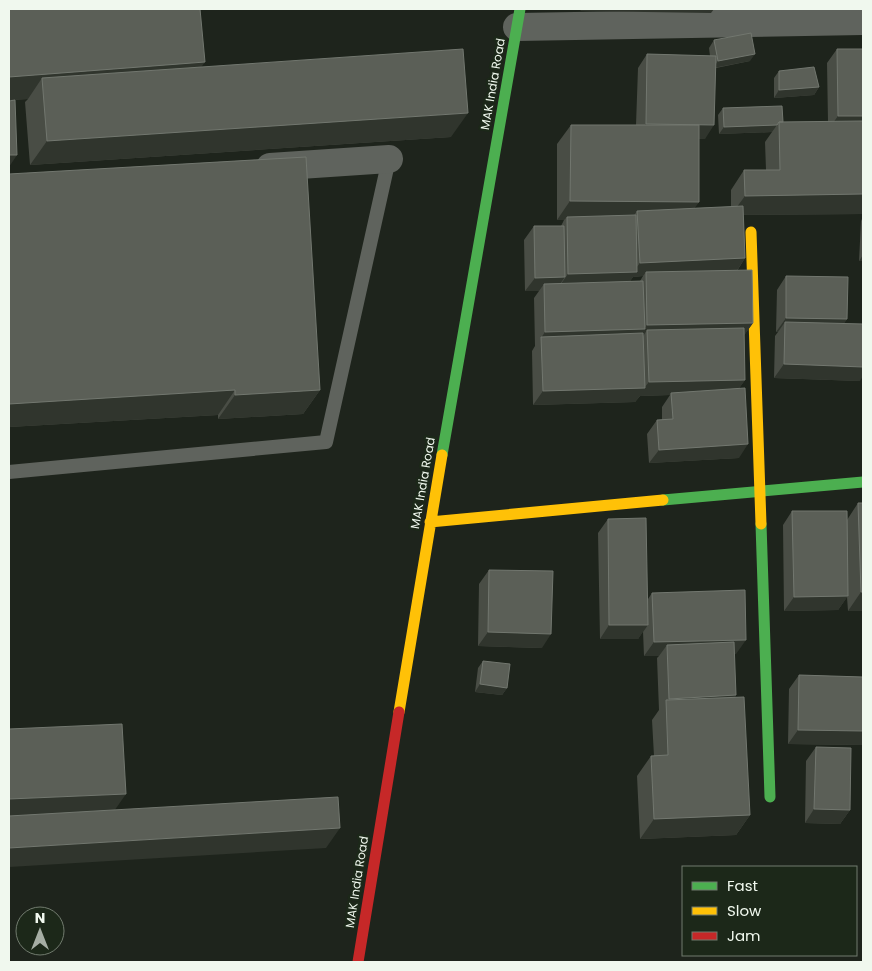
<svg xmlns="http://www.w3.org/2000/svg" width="872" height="971" font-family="Poppins,sans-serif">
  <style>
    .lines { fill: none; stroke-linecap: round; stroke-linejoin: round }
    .lane { stroke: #5f635d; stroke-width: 14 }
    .street { stroke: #5f635d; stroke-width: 28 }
    .fast { stroke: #4caf50; stroke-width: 11 }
    .slow { stroke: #ffc107; stroke-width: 11 }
    .jam { stroke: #c62828; stroke-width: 11 }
    .wall { fill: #494d45; fill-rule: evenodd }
    .shaded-wall { fill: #30352d }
    .building { fill: #5b5f57; stroke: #72776f }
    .labels { text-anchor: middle; stroke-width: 5; stroke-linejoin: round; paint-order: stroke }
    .street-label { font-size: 12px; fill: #f0f8ee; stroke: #1c2819 }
  </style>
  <rect width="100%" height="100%" fill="#1e241c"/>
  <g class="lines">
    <path class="lane" d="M 9,472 L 326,442 L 389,159"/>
    <path class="street" d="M 517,27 L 863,21
      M 270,167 L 389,159"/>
    <path class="fast" d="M 442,455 L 520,9
      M 663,500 L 863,482
      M 761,524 L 770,797"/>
    <path class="slow" d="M 751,232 L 761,524
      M 430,522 L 663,500
      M 399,712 L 442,455"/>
    <path class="jam" d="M 358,962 L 399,712"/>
  </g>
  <path class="wall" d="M 9,9 L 201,67 L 451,137 L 30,165 L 25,102 L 28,99 L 9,100 Z
    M 714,40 L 750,61 L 716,68 L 705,139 L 699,139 L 699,202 L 694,208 L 731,207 L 731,190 L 744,170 L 766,170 L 765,142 L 772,132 L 719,134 L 718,115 L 723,108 L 783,122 L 828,122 L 827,63 L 837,49 L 863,49 L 863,214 L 743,215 L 745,258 L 737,271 L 753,323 L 744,335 L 745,380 L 739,388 L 739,458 L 649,463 L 647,434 L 657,420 L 662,420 L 662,407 L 670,395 L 640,396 L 635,402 L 533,405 L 532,351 L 535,346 L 534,298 L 539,291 L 525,291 L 524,240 L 534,226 L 561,226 L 564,220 L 557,220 L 557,144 L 571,125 L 636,125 L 638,68 L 647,54 L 710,56 L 709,48 ZM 643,276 L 640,281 L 630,281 L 633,277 Z
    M 779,71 L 819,87 L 814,95 L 774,98 L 774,78 Z
    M 9,174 L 320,390 L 303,414 L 218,419 L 218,415 L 9,427 Z
    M 863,217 L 863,261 L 859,261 L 861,221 Z
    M 786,276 L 847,319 L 844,323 L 860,381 L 774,378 L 775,336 L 778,332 L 776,332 L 777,290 Z
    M 858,503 L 863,503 L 863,611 L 848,611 L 847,597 L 838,610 L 784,611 L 783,525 L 792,511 L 847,520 Z
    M 608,519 L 648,599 L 652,593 L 736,654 L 734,654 L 736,695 L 735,697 L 750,815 L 736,835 L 640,839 L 637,776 L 651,756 L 654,756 L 652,720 L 659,710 L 657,658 L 659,656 L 644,656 L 643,631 L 638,639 L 600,639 L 598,533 Z
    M 489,570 L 542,648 L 478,646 L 479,584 Z
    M 483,661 L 507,688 L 502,695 L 475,692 L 478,668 Z
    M 799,675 L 863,677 L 863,745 L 788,744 L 789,689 Z
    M 816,747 L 850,810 L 840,824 L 805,823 L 806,761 Z"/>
  <path class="shaded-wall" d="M 582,9 L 714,9 L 711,13 L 580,11 Z
    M 755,54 L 750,61 L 713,68 L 718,61 Z
    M 205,62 L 188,86 L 42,78 L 28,99 L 9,100 L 9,77 Z
    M 819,87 L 814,95 L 774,98 L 779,90 Z
    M 468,113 L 451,137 L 30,165 L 47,141 Z
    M 838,116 L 863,116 L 863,130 L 828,130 Z
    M 646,124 L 714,125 L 705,139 L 636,138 Z
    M 777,125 L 772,132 L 719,134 L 724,127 Z
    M 9,155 L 17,155 L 9,167 Z
    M 863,194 L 863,214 L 731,215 L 745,196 Z
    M 570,201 L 699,202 L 685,221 L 637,211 L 630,221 L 567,217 L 564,220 L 557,220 Z
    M 863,255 L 863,261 L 859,261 Z
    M 745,258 L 736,272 L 646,272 L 643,276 L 633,277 L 627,286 L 558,288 L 568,274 L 633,272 L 640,263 Z
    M 565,277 L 555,291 L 544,284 L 539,291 L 525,291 L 535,278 Z
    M 786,318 L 847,319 L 837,333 L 785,322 L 778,332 L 776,332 Z
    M 753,323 L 743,337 L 647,330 L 642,338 L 541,338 L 545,332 L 644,329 L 647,325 Z
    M 784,364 L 863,367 L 863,376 L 860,381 L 774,378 Z
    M 745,380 L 736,393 L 671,393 L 670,395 L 640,396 L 635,402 L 533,405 L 543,391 L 644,388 L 649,382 Z
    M 235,390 L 218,415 L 9,427 L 9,404 Z
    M 320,390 L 303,414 L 218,419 L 235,395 Z
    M 748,444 L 739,458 L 649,463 L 659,450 Z
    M 861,592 L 863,592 L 863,611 L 848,611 Z
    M 848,596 L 838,610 L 784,611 L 794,597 Z
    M 609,625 L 648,625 L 638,639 L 600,639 Z
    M 488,632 L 551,634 L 542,648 L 478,646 Z
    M 746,640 L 736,654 L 667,655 L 667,645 L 659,656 L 644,656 L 654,642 Z
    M 480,684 L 507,688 L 502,695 L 475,692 Z
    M 736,695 L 727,709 L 666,703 L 669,699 Z
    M 798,730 L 863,731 L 863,745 L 788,744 Z
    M 126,794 L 112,814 L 9,818 L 9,799 Z
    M 814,809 L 850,810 L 840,824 L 805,823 Z
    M 750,815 L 736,835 L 640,839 L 654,819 Z
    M 340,828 L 326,848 L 9,867 L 9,848 Z"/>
  <path class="building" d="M 9,9 L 200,9 L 205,62 L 9,77 Z
    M 751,33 L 755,54 L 718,61 L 714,40 Z
    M 463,49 L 468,113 L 47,141 L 42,78 Z
    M 837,49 L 863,49 L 863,116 L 838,116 Z
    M 647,54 L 716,56 L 714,125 L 646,124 Z
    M 814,67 L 819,87 L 779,90 L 779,71 Z
    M 15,100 L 17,155 L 9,155 L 9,101 Z
    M 782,106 L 783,122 L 779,122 L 777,125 L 724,127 L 723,108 Z
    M 863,121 L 863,194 L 745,196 L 744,170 L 780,170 L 779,122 Z
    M 571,125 L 699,125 L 699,202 L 570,201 Z
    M 306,157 L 320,390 L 235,395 L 235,390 L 9,404 L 9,174 Z
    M 743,206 L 745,258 L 640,263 L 637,211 Z
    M 636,215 L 637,272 L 568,274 L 567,217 Z
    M 534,226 L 564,226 L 565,277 L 535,278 Z
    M 752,270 L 753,323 L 647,325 L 646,272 Z
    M 786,276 L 848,277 L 847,319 L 786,318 Z
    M 643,281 L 645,329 L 545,332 L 544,284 Z
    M 785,322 L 863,324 L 863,367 L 784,364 Z
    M 744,328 L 745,380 L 649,382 L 647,330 Z
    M 643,333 L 645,388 L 543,391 L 541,337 Z
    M 745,388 L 748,444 L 659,450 L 657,420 L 673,419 L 671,393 Z
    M 858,503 L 863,503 L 863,592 L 861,592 Z
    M 792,511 L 847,511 L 848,596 L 794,597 Z
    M 646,518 L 648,625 L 609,625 L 608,519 Z
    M 489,570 L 553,571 L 551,634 L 488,632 Z
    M 745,590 L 746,640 L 654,642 L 652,593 Z
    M 734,642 L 736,695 L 669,699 L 667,645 Z
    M 483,661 L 510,664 L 507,688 L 480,684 Z
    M 799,675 L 863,677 L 863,731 L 798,730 Z
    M 744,697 L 750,815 L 654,819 L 651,756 L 668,755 L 666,700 Z
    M 122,724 L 126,794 L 9,799 L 9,729 Z
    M 816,747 L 851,748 L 850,810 L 814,809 Z
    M 338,797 L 340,828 L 9,848 L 9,816 Z"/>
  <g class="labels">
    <g class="street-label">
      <text transform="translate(493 84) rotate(-80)" y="4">MAK India Road</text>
      <text transform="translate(423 483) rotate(-80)" y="4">MAK India Road</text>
      <text transform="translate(357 882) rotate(-81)" y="4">MAK India Road</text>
    </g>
  </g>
  <rect width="872" height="971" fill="none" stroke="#f0f8ee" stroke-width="20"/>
  <rect x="682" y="866" width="175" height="90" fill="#1c2819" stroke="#717b6e"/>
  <rect x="692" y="882" width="25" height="8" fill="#4caf50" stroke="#717b6e"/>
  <text x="727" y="891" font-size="15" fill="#f0f8ee">Fast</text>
  <rect x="692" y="907" width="25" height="8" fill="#ffc107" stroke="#717b6e"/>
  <text x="727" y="916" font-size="15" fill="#f0f8ee">Slow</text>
  <rect x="692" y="932" width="25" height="8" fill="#c62828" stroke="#717b6e"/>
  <text x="727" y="941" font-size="15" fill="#f0f8ee">Jam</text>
  <g transform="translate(40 931)"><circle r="24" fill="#1c2819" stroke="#717b6e"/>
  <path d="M0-4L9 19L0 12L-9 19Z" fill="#a6aea4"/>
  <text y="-8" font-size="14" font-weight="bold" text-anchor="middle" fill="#f0f8ee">N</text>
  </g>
</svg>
